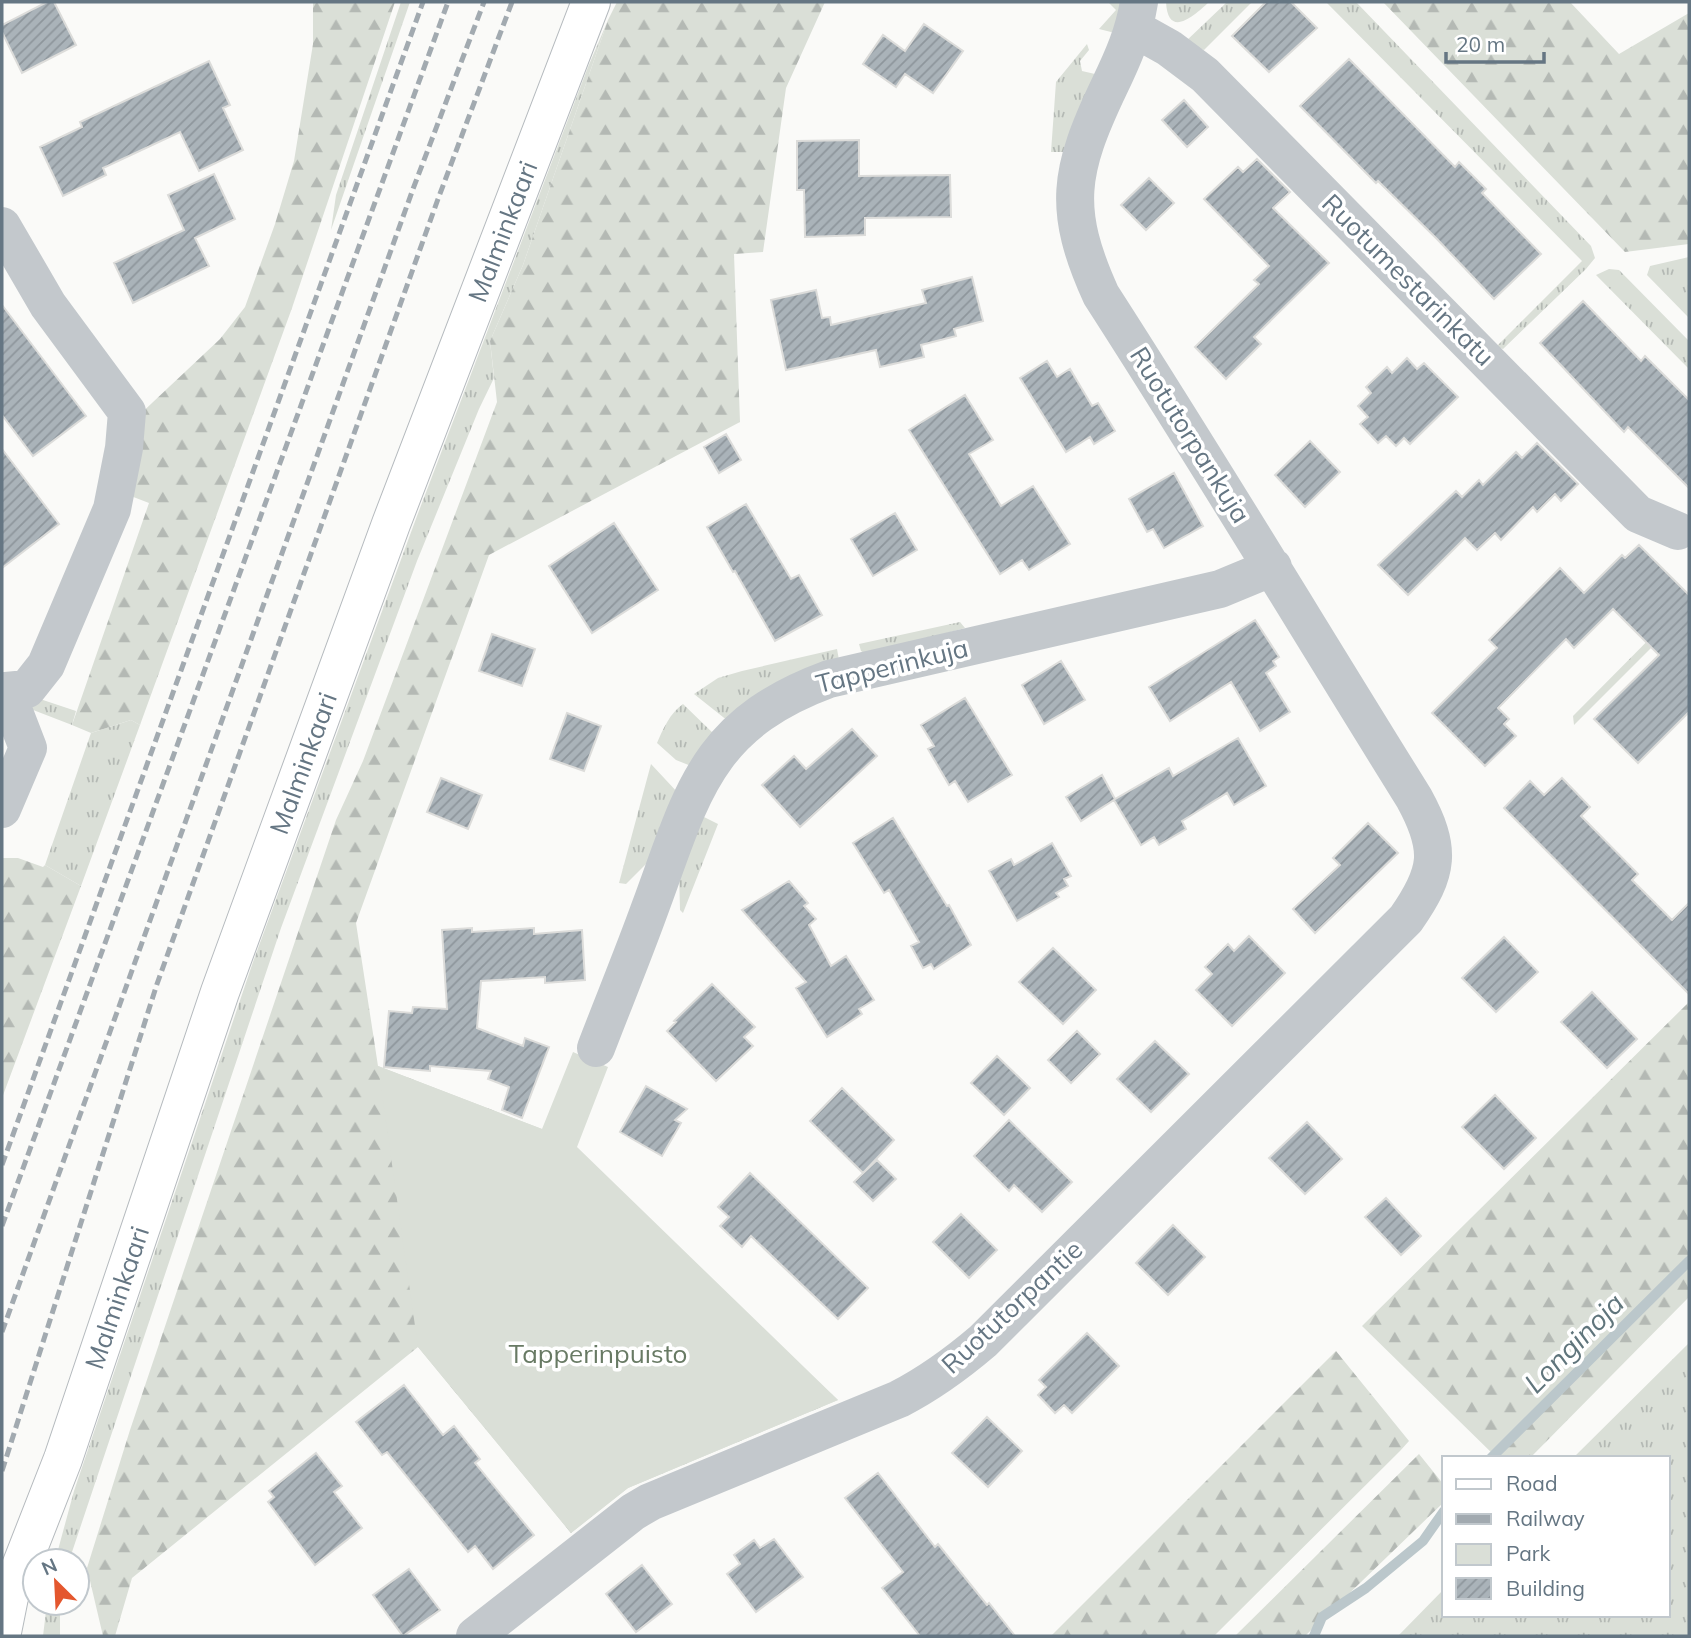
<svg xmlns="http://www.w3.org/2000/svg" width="1691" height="1638" font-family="Mulish,sans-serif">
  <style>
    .grass { fill: url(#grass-tufts) }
    .forest { fill: url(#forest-firs) }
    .park { fill: #dadfd7 }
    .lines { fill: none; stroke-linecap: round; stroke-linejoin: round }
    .stream { stroke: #bbc7cb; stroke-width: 10 }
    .building { fill: url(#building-hatch); stroke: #dcdcda; stroke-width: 2 }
    .major-casing { stroke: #b5babe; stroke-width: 40 }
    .minor { stroke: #c3c8cc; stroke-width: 38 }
    .major { stroke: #fff; stroke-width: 38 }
    .rail { stroke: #a2aab0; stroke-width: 5; stroke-dasharray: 10 5; stroke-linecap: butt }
    .labels { text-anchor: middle; stroke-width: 7; stroke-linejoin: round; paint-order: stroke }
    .street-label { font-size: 26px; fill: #657683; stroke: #fff }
    .park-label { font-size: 26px; fill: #687a64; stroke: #fff }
    .water-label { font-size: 28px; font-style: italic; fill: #60757c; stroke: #fff }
  </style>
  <defs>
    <pattern id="grass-tufts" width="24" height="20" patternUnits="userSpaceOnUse" patternTransform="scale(1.75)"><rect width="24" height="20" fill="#dadfd7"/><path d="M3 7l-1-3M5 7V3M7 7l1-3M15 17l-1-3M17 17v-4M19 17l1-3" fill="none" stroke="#b4b9b4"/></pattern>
    <pattern id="forest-firs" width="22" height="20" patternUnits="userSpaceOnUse" patternTransform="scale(1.75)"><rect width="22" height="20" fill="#dadfd7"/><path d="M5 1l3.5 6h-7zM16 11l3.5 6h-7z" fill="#b4b9b4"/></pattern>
    <pattern id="building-hatch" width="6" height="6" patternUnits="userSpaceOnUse" patternTransform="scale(1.75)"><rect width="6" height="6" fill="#aab3b9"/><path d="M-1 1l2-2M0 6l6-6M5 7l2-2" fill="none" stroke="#8e969c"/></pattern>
  </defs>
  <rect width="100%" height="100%" fill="#fafaf8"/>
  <path class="grass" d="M 401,2 L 410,2 L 331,230 L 336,195 Z
    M 1108,2 L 1125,2 L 1115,33 L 1099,29 L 1116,10 Z
    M 1166,2 L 1209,2 C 1195,15 1168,40 1166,2 Z
    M 1227,2 L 1252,2 L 1204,50 L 1184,43 Z
    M 1326,2 L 1356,2 L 1591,246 L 1595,258 L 1586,269 L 1503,349 L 1496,347 L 1582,261 Z
    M 608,20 L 523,265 L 490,341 L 494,378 L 479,409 L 417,561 L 281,928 L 69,1561 L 55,1561 L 74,1491 L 253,962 L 417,516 L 588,67 Z
    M 1087,44 L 1089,50 L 1080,61 L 1082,71 L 1095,74 L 1066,152 L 1051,152 L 1056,82 Z
    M 1689,257 L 1689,318 L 1647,275 L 1650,266 Z
    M 1609,269 L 1619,270 L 1689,341 L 1689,369 L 1596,275 Z
    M 1689,599 L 1689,610 L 1574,725 L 1573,716 Z
    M 960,622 L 965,628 L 867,655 L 861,651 L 859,644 Z
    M 837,649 L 839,660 L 728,721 L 694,694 L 718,678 L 742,671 Z
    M 34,697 L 76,711 L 72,725 L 28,708 Z
    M 683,704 L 715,735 L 691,766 L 676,760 L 657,743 C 663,729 670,713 683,704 Z
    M 131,720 L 140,725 L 81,886 L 45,865 L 91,733 Z
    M 651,764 L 679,794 L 652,858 L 626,884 L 619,883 Z
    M 700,815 L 718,824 L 683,913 L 680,910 L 679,870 Z
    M 1689,1343 L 1689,1636 L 1398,1636 L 1444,1589 L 1444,1615 L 1668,1615 L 1668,1458 L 1573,1458 Z
    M 47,1603 L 60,1603 L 60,1636 L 43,1636 Z"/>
  <path class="forest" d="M 313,2 L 395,2 L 292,308 L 140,725 L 131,720 L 91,733 L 72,725 L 149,503 L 123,493 L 135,419 L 220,339 L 245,307 L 275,224 L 294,161 L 313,44 Z
    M 617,2 L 825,2 L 786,88 L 763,252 L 734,254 L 740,422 L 489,555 L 356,923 L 378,1066 L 542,1129 L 838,1400 L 628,1488 L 571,1533 L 418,1347 L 132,1578 L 115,1636 L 103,1636 L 87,1568 L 130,1430 L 336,820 L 363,761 L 497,402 L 490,341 L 523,265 L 608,20 Z
    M 1383,2 L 1570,2 L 1619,54 L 1689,13 L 1689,244 L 1625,252 Z
    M 2,858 L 18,858 L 43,867 L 45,865 L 81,886 L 2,1098 Z
    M 1689,1002 L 1689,1297 L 1530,1458 L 1497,1458 L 1362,1326 Z
    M 1336,1351 L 1409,1441 L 1400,1451 L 1214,1636 L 1051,1636 Z
    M 1419,1454 L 1444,1485 L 1444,1502 L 1305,1636 L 1235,1636 Z"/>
  <path class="park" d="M 573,1052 L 608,1067 L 577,1147 L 838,1400 L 628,1488 L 571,1533 L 418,1347 L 378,1066 L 542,1129 Z"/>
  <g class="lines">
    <path class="stream" d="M 1491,1458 L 1689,1261
      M 1314,1636 L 1322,1617 L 1366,1588 L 1423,1541 L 1444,1511"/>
  </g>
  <path class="building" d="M 47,2 L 54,2 L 76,45 L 22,73 L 2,32 L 2,25 Z
    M 1266,2 L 1291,2 L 1317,28 L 1269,72 L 1232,36 Z
    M 924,24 L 963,51 L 933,93 L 905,74 L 896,87 L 863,64 L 883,35 L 905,51 Z
    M 1349,59 L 1455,167 L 1459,162 L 1486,189 L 1482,193 L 1541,254 L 1494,299 L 1437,239 L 1378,181 L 1376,183 L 1300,106 Z
    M 209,61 L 230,105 L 223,108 L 243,150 L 199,171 L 180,132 L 103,168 L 106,175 L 63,196 L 40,147 L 82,127 L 80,122 Z
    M 1184,100 L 1208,127 L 1187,147 L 1162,120 Z
    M 859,140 L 859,176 L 950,175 L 951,217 L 865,218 L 865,235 L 805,237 L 804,190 L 797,190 L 797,141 Z
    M 1257,159 L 1290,192 L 1273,208 L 1329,263 L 1254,337 L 1261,344 L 1226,379 L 1195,347 L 1259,284 L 1254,280 L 1269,266 L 1204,199 L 1238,167 L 1243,172 Z
    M 214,174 L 235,219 L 195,238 L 209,266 L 133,303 L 114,263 L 184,230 L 168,195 Z
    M 1149,178 L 1174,203 L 1146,230 L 1121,205 Z
    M 972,277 L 983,321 L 954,329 L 956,336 L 921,345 L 924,357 L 880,367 L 876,350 L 786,370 L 771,300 L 816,290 L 822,318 L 830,317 L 831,325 L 926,303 L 922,290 Z
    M 1583,301 L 1641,361 L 1645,356 L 1689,400 L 1689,488 L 1628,427 L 1624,432 L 1540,343 Z
    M 2,305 L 86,416 L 33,456 L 2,415 Z
    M 1407,358 L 1417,369 L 1424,363 L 1458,397 L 1410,444 L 1404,438 L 1396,446 L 1386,436 L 1378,443 L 1360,424 L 1368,417 L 1358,406 L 1371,393 L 1366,387 L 1387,367 L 1392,373 Z
    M 1047,361 L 1057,377 L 1070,369 L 1092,406 L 1098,403 L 1115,431 L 1094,444 L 1090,437 L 1066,452 L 1020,378 Z
    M 965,395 L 993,440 L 969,454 L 1001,506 L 1033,486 L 1070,544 L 1029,570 L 1022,560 L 1000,574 L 909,430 Z
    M 726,434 L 741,460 L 719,473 L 704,447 Z
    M 1310,441 L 1340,472 L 1305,507 L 1275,475 Z
    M 1537,443 L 1578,484 L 1561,501 L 1555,494 L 1537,512 L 1533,507 L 1501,540 L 1495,533 L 1477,550 L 1465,538 L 1408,595 L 1378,565 L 1456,491 L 1462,497 L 1479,480 L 1483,485 L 1516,452 L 1522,458 Z
    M 2,449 L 59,524 L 2,568 Z
    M 1174,473 L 1203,526 L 1164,548 L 1153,529 L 1147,532 L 1129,499 Z
    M 746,504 L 791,579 L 799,575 L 822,615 L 775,641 L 735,571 L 733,572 L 707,527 Z
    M 895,513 L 917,550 L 873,576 L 851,539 Z
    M 614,523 L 658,590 L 592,633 L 549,566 Z
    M 1639,545 L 1689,595 L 1689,712 L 1638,763 L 1594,719 L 1659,655 L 1613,609 L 1574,648 L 1566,639 L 1498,708 L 1509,719 L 1504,724 L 1516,736 L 1485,766 L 1432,713 L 1497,648 L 1489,640 L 1560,568 L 1584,593 L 1622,555 L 1625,558 Z
    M 1255,620 L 1279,657 L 1273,661 L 1276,666 L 1266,673 L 1290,712 L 1260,731 L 1231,682 L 1170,721 L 1149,687 Z
    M 492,634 L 535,649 L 522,686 L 479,671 Z
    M 1061,661 L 1085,700 L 1044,724 L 1022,685 Z
    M 965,698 L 1012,775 L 968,802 L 955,781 L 949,785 L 928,749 L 934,746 L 921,725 Z
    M 567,713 L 601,726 L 584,771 L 550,759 Z
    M 852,729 L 877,756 L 800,827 L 762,785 L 794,756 L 806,769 Z
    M 1238,738 L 1266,786 L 1234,805 L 1227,793 L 1182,821 L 1186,829 L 1159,845 L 1154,837 L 1141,845 L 1114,800 L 1081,821 L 1066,797 L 1102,775 L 1115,799 L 1169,768 L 1173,776 Z
    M 441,778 L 482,795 L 468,829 L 427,812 Z
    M 1562,778 L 1590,807 L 1581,816 L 1638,874 L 1632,880 L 1672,920 L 1689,903 L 1689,994 L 1504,808 L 1530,781 L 1544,795 Z
    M 893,818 L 947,906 L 949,905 L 971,945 L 934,969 L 931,964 L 923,968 L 911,946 L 919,942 L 889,890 L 884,893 L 853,843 Z
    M 1368,823 L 1398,853 L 1315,933 L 1293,909 L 1340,865 L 1333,858 Z
    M 1052,843 L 1071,876 L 1064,879 L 1068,886 L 1056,893 L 1059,897 L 1017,921 L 989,871 L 1011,859 L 1014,865 Z
    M 789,881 L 808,903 L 804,906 L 816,919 L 809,925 L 831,966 L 846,956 L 874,1000 L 859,1009 L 862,1014 L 827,1037 L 796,988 L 806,982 L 742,910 Z
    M 472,928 L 472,932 L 534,928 L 534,934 L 582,930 L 585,980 L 545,983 L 545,977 L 481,981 L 477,1028 L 523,1046 L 525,1038 L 549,1047 L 522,1118 L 502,1110 L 509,1087 L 488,1079 L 491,1071 L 430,1066 L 430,1071 L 384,1067 L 389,1011 L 412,1013 L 413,1007 L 447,1009 L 442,930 Z
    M 1249,936 L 1285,973 L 1232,1026 L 1196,990 L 1212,974 L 1205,967 L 1228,944 L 1234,951 Z
    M 1504,937 L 1538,972 L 1496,1012 L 1462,978 Z
    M 1053,948 L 1096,990 L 1063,1024 L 1019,982 Z
    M 712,984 L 755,1027 L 744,1037 L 753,1046 L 716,1081 L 667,1031 L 676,1022 L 674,1021 Z
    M 1592,992 L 1637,1039 L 1607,1068 L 1561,1022 Z
    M 1077,1031 L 1100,1054 L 1071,1083 L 1048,1060 Z
    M 1155,1041 L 1189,1074 L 1151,1112 L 1117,1079 Z
    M 997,1056 L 1030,1088 L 1004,1115 L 971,1083 Z
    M 646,1086 L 687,1109 L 675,1120 L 681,1123 L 662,1156 L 620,1132 Z
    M 842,1088 L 894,1140 L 863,1173 L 810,1121 Z
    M 1495,1095 L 1536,1138 L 1504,1169 L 1462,1127 Z
    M 1009,1120 L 1072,1182 L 1042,1212 L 1014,1185 L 1009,1191 L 974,1156 Z
    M 1307,1122 L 1342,1159 L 1305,1194 L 1269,1158 Z
    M 877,1160 L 896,1179 L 873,1201 L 854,1182 Z
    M 750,1173 L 868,1288 L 838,1319 L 751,1236 L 742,1247 L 720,1226 L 729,1217 L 718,1207 Z
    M 1386,1198 L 1421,1236 L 1401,1255 L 1365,1217 Z
    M 961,1214 L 997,1250 L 969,1278 L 933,1242 Z
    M 1173,1225 L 1205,1257 L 1168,1295 L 1136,1263 Z
    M 1087,1333 L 1119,1366 L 1072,1413 L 1064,1405 L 1055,1413 L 1038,1395 L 1046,1387 L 1039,1380 Z
    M 404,1385 L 443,1435 L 454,1426 L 480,1459 L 475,1463 L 534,1535 L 493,1569 L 475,1546 L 468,1552 L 387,1452 L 382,1455 L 356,1422 Z
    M 987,1417 L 1022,1451 L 988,1487 L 952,1453 Z
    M 316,1453 L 342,1486 L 334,1492 L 362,1528 L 315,1565 L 268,1502 L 274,1497 L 269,1491 Z
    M 878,1473 L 935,1547 L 938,1544 L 987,1605 L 989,1603 L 1015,1636 L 920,1636 L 882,1588 L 903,1572 L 845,1498 Z
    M 774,1539 L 803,1577 L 756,1612 L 727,1574 L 740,1564 L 734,1555 L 754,1540 L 760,1548 Z
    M 642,1565 L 672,1604 L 636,1632 L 606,1594 Z
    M 409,1569 L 440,1610 L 403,1636 L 373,1595 Z"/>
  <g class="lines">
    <g class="major-casing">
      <g id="major">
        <path id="s1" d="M 2,1632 L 9,1597 L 63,1459 L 220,992 L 391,524 L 591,2"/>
      </g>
    </g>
    <path class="minor" d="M 1135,29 L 1169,48 L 1205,75 L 1638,514 L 1678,531
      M 2,226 L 48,305 L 127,412 L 124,448 L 112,509 L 46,665 L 27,689 L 6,691 L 28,748 L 2,809
      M 596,1048 C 614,1001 633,955 650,908 C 692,795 704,725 829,679 L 1220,589 L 1273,567
      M 475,1636 L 633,1512 L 650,1502 L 899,1399 C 930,1383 956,1364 983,1341 L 1406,919 C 1439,872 1442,849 1414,798 C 1310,631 1208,461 1101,295 C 1062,209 1069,171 1109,87 C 1123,58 1134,33 1139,2"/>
    <use href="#major" class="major"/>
    <path class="rail" d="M 2,1165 L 423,2
      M 2,1226 L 448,2
      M 2,1332 L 413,189 L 484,2
      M 2,1471 L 157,984 L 438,199 L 512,2"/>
  </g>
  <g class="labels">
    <g class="street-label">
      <text dy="9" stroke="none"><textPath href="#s1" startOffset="1488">Malminkaari</textPath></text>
      <text transform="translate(1408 280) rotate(45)" y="9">Ruotumestarinkatu</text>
      <text transform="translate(1190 435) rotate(58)" y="9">Ruotutorpankuja</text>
      <text transform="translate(892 666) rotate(-14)" y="9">Tapperinkuja</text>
      <text dy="9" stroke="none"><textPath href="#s1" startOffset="920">Malminkaari</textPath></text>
      <text dy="9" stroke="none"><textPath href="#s1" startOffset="354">Malminkaari</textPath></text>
      <text transform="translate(1012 1307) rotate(-43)" y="9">Ruotutorpantie</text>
    </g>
    <g class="park-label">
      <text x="598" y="1363">Tapperinpuisto</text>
    </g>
    <g class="water-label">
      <text transform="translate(1574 1343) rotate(-45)" y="10">Longinoja</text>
    </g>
  </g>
  <rect width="1691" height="1638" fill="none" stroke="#657683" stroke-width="7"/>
  <rect x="1442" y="1456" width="228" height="161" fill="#ffffff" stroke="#c1c8cd" stroke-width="2"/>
  <rect x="1456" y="1479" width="35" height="10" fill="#ffffff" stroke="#c1c8cd" stroke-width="2"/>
  <text x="1506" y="1491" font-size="21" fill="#657683">Road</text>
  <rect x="1456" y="1514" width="35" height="10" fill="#a2aab0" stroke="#c1c8cd" stroke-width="2"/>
  <text x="1506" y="1526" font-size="21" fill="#657683">Railway</text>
  <rect x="1456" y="1544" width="35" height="21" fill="#dadfd7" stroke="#c1c8cd" stroke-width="2"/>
  <text x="1506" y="1561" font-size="21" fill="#657683">Park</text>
  <rect x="1456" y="1578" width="35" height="21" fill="url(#building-hatch)" stroke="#c1c8cd" stroke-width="2"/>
  <text x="1506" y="1596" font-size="21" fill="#657683">Building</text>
  <g transform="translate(56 1582) rotate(336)"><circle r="33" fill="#ffffff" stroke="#c1c8cd" stroke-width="2"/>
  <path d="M0-5L12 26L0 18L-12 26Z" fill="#e4572e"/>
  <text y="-10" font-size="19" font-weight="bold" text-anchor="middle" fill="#657683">N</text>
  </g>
  <path d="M1446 52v10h98v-10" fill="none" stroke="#657683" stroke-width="3.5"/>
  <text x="1456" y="52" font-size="21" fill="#657683" stroke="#ffffff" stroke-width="5" paint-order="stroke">20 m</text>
</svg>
